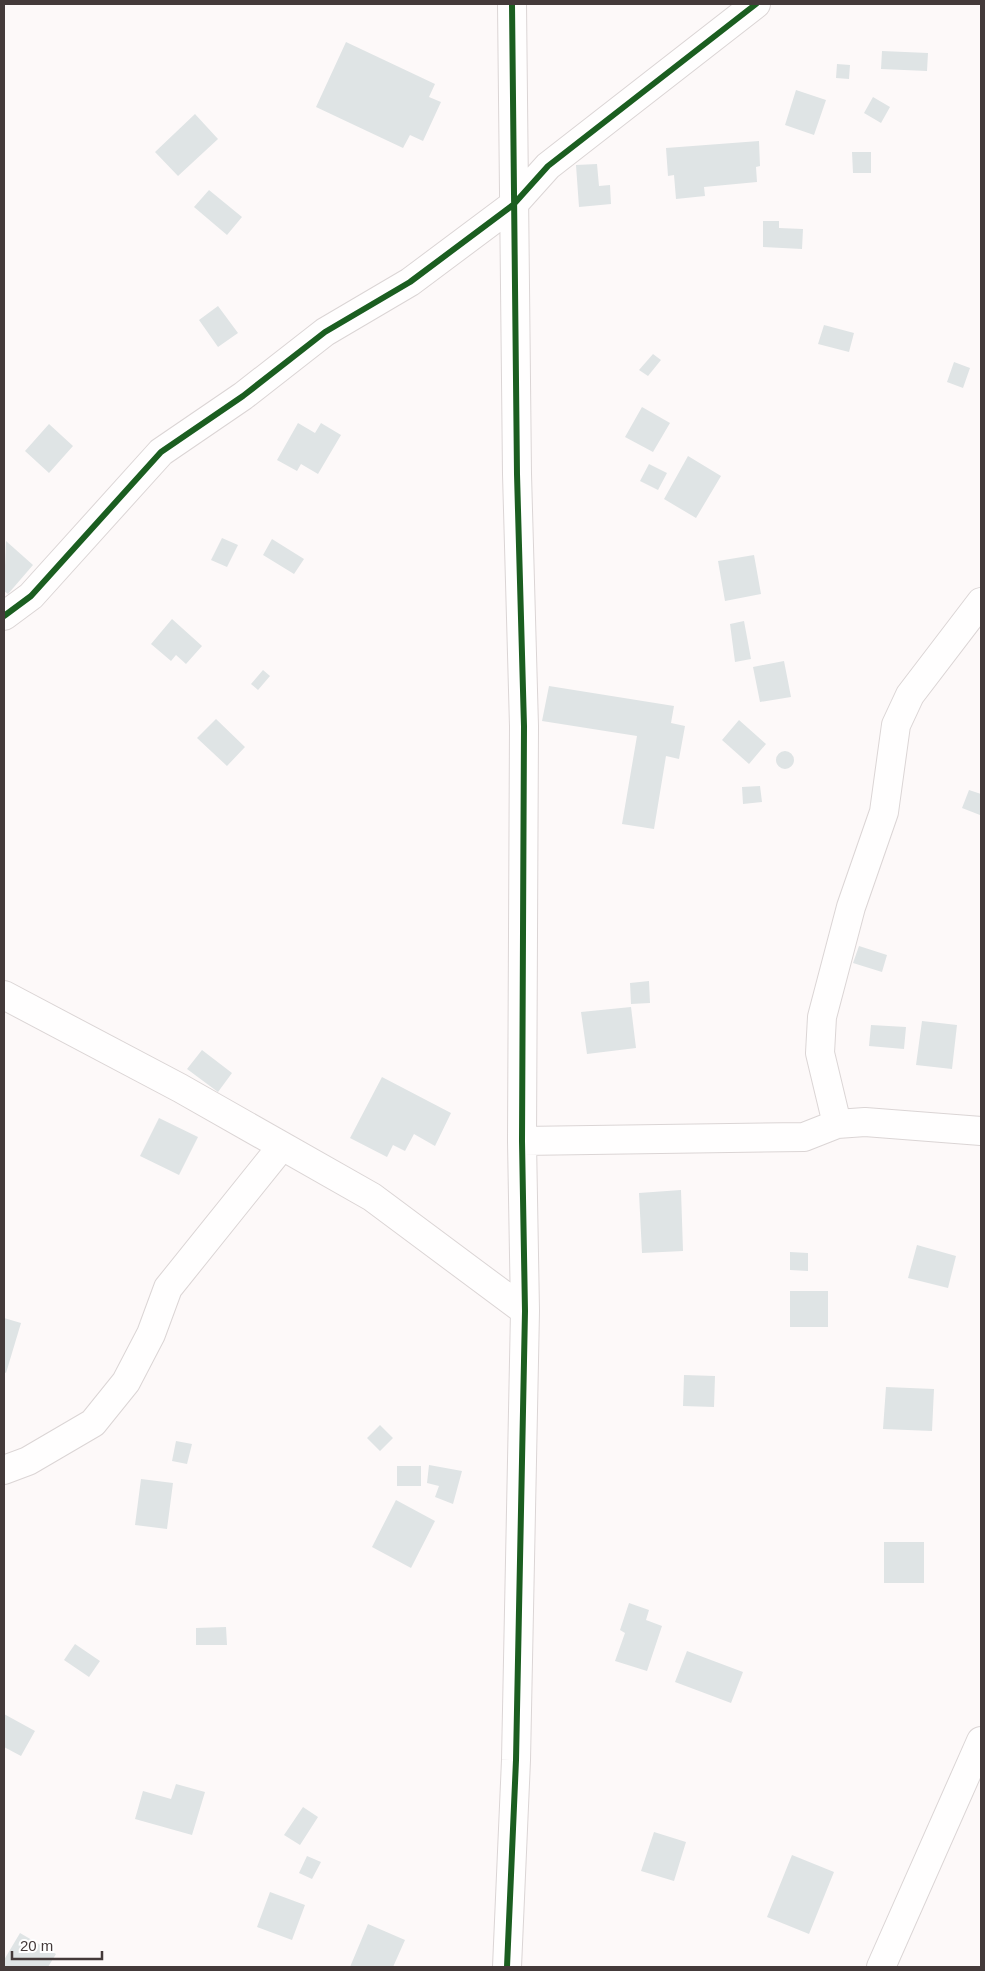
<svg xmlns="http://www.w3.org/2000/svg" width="985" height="1971" font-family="Arial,sans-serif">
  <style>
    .building { fill: #dfe4e5 }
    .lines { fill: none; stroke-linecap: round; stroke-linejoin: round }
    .minor-casing { stroke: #dbd5d5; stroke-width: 30 }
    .minor { stroke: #fffefe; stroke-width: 28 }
    .cycleway-casing { stroke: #fff; stroke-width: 9 }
    .cycleway { stroke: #1b5e20; stroke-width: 6 }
  </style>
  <rect width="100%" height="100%" fill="#fdf9f9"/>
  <path class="building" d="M 346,42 L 435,84 L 429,97 L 441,102 L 423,141 L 410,135 L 403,148 L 316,107 Z
    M 882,51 L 928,53 L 927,71 L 881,69 Z
    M 837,64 L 850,65 L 849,79 L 836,78 Z
    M 796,90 L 826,100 L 814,135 L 785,125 Z
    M 873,97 L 890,107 L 881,123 L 864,113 Z
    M 195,114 L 218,139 L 178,176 L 155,152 Z
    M 759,141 L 760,166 L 756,167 L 757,182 L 704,187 L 705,196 L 676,199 L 674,175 L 668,176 L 666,148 Z
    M 852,152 L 871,152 L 871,173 L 853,173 Z
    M 597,164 L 599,186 L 610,185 L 611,204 L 579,207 L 576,165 Z
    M 209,190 L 242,217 L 227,235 L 194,207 Z
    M 763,221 L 779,221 L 779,228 L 803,229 L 802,249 L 763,247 Z
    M 218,306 L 238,333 L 218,347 L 199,320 Z
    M 824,325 L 854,333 L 849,352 L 818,344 Z
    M 653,354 L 661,360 L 648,376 L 639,370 Z
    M 954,362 L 970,368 L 963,388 L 947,382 Z
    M 642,407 L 670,423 L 653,452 L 625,437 Z
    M 298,423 L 315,433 L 321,423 L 341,435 L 318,474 L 301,464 L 297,471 L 277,460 Z
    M 49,424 L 73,446 L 49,473 L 25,451 Z
    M 688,456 L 721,476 L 696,518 L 664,499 Z
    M 649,464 L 667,473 L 658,490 L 640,481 Z
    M 222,538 L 238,545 L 227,567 L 211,560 Z
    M 272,539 L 304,559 L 294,574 L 263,555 Z
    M 6,541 L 33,565 L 8,594 L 4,591 Z
    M 754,555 L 761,594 L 725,601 L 718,561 Z
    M 172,619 L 202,646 L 186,664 L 176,655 L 171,661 L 151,644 Z
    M 744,621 L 751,659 L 735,662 L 730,624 Z
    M 784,661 L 791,697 L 760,702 L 753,667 Z
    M 263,670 L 270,676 L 258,690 L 251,684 Z
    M 549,686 L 674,706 L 671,723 L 685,726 L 679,759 L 666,756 L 654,829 L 622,824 L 637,736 L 542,721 Z
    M 216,719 L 245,747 L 227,766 L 197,738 Z
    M 739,720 L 766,744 L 749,764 L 722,740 Z
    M776 760a9 9 0 1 1 18 0a9 9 0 1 1-18 0Z
    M 760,786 L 762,802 L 743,804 L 742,787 Z
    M 969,790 L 981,794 L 980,815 L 962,808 Z
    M 859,946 L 887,955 L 882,972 L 853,963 Z
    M 649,981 L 650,1003 L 631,1004 L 630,983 Z
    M 631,1007 L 636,1048 L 587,1054 L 581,1012 Z
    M 922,1021 L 957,1025 L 952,1069 L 916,1065 Z
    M 871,1025 L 906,1027 L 904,1049 L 869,1046 Z
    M 202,1050 L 232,1073 L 218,1092 L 187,1069 Z
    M 382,1077 L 451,1113 L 435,1146 L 414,1134 L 405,1151 L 393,1145 L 387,1157 L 350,1138 Z
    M 159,1118 L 198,1137 L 179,1175 L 140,1156 Z
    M 681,1190 L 683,1251 L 642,1253 L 639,1193 Z
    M 917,1245 L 956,1256 L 948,1288 L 908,1278 Z
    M 790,1252 L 808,1253 L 808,1271 L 790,1270 Z
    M 790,1291 L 828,1291 L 828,1327 L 790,1327 Z
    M 4,1318 L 21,1323 L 6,1373 L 4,1372 Z
    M 684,1375 L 715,1376 L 714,1407 L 683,1406 Z
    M 886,1387 L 934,1389 L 932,1431 L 883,1429 Z
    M 380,1425 L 393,1438 L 380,1451 L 367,1438 Z
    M 176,1441 L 192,1444 L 187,1464 L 172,1461 Z
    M 429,1465 L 462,1471 L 453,1504 L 435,1497 L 439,1486 L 427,1483 Z
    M 397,1466 L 421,1466 L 421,1486 L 397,1486 Z
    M 141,1479 L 173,1483 L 167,1529 L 135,1525 Z
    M 396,1500 L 435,1521 L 411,1568 L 372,1547 Z
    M 884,1542 L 924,1542 L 924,1583 L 884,1583 Z
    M 629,1603 L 649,1610 L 646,1620 L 662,1626 L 647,1671 L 615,1661 L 625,1633 L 620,1630 Z
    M 226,1627 L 227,1645 L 196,1645 L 196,1628 Z
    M 75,1644 L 100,1661 L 89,1677 L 64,1660 Z
    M 687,1651 L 743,1672 L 731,1703 L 675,1682 Z
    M 4,1714 L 35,1731 L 21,1756 L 4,1747 Z
    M 176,1784 L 205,1792 L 192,1835 L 135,1819 L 143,1791 L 171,1799 Z
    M 303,1807 L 318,1817 L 300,1845 L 284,1835 Z
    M 654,1832 L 686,1842 L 674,1881 L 641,1871 Z
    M 792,1855 L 834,1872 L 809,1934 L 767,1917 Z
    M 307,1856 L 321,1862 L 312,1879 L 299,1873 Z
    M 270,1892 L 305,1905 L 292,1940 L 257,1927 Z
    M 368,1924 L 405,1940 L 393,1967 L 350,1967 Z
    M 20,1933 L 56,1954 L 48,1967 L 4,1967 L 4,1960 Z"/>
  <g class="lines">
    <g class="minor-casing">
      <path id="minor" d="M 4,616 L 31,596 L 161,452 L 243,396 L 325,332 L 410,282 L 513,205 L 548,166 L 756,4
        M 4,995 L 180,1088 L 372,1197 L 525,1311
        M 837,1124 L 820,1053 L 822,1017 L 851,907 L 884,812 L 896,725 L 910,695 L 981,602
        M 522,1141 L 804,1137 L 837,1124 L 865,1122 L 981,1131
        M 4,1470 L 28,1461 L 93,1423 L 126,1382 L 151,1334 L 168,1288 L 282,1146
        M 507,1967 L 516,1760 L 525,1311 L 522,1141 L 524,726 L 517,474 L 512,4
        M 881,1967 L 981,1741"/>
    </g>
    <use href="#minor" class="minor"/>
    <g class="cycleway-casing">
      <path id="cycleway" d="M 4,616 L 31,596 L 161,452 L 243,396 L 325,332 L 410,282 L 513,205 L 548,166 L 756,4
        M 507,1967 L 516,1760 L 525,1311 L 522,1141 L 524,726 L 517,474 L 512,4"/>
    </g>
    <use href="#cycleway" class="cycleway"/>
  </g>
  <rect width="985" height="1971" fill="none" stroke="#443a3a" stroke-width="10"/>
  <path d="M12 1951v8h90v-8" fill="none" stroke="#443a3a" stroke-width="2.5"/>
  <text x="20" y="1951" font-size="15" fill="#443a3a" stroke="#ffffff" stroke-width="4" paint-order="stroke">20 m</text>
</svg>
